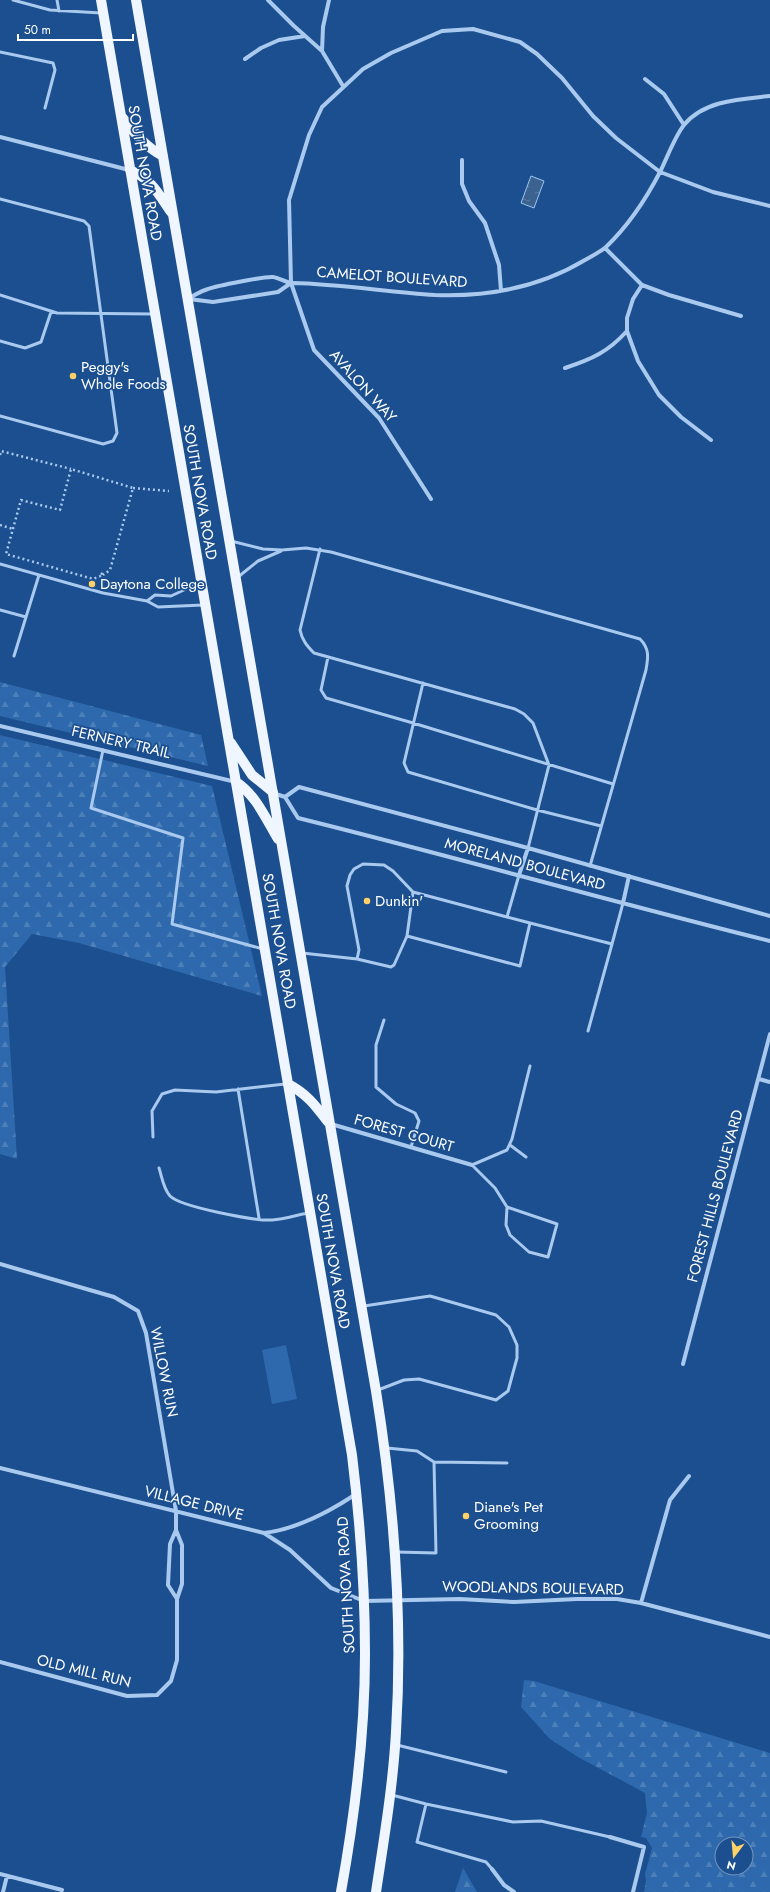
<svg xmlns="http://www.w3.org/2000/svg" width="770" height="1892" font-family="Jost,sans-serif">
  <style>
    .green { fill: #2e69ad }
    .forest { fill: url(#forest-firs); fill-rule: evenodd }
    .water { fill: url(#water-ripples); stroke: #9cc4f0 }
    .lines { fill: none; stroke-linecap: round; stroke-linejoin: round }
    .path { stroke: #a9c9ee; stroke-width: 2.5; stroke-dasharray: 2 3; stroke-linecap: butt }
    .service { stroke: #a9c9ee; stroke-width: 3 }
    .minor { stroke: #a9c9ee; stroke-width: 4 }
    .primary { stroke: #f0f6ff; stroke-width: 10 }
    .poi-dot { fill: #ffd166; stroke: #1b4f8f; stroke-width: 1.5 }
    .labels { text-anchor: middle; stroke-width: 3.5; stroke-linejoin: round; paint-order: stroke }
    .street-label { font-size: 15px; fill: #fff; stroke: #1b4f8f }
    .poi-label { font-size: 15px; fill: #fff; stroke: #1b4f8f; text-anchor: start }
  </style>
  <defs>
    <pattern id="forest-firs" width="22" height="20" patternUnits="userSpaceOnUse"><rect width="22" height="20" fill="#2e69ad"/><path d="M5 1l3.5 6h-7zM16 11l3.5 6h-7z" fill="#4d80b9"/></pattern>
    <pattern id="water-ripples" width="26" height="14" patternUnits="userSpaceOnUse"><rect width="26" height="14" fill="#3c6290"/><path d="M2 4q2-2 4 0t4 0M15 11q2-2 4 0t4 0" fill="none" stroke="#597aa1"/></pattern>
  </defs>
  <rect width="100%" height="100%" fill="#1b4f8f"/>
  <path class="green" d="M 286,1345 L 297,1399 L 272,1404 L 262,1350 Z"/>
  <path class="forest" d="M 0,682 L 201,735 L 208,766 L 0,716 Z
    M 0,735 L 212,786 L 262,996 L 79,943 L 32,934 L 5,967 L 17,1159 L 0,1154 Z
    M 524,1680 L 534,1681 L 770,1753 L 770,1892 L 644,1892 L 646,1881 L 645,1874 L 652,1848 L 646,1838 L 641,1837 L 647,1813 L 645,1793 L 578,1757 L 550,1739 L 521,1707 ZM 722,1844 L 746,1844 L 746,1868 L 722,1868 Z
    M 463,1868 L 477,1892 L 455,1892 Z"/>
  <path class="water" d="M 531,176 L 544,181 L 534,208 L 521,203 Z"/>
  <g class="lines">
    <path class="path" d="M 0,455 L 1,451 L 71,469
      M 133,488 L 169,491
      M 0,525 L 13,529
      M 101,573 L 103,575 L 93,579 L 6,554 L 21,500 L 60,510 L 71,469 L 133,488 L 110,570 L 103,575"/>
    <path class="service" d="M 13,0 L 50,10 L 101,13
      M 57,0 L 59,11
      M 0,52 L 53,63 L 55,70 L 45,108
      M 0,199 L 84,221 L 89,226 L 117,433 L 113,441 L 103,444 L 0,416
      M 0,295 L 57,313 L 153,314
      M 0,341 L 25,348 L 41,342 L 51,312
      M 231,541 L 263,549 L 282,550 L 306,548 L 331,552 L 640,639 C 650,649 648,658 646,670 L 590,866
      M 320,549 L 300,630 C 302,640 307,646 314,653 L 515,709 L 524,714 L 533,723 L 549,765 L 528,848
      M 0,564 L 103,593 L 147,601
      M 238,577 L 258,561 L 281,551
      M 199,583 L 171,596 L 155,595 L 147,601 L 158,607 L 203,605
      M 0,610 L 26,617 L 14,656
      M 26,617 L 39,575
      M 328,657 L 321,690 L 326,698 L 413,723 L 613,784
      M 423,683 L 404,763 L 408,772 L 537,810 L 601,826
      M 103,750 L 91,808 L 183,838 L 172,924 L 263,949
      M 519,875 L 507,917 L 413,892 L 407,936 L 520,966 L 530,923 L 612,944 L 588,1031
      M 507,917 L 530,923
      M 612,944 L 623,903
      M 302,953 L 357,959 L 391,967 L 394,965 L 407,936
      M 357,959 L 359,950 L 347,886 L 350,875 L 354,869 L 363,864 L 384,865 L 393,871 L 413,892
      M 384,1020 L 376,1045 L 376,1087 L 396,1104 L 415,1113 L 419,1121 L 411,1147
      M 238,1089 L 259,1218
      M 153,1137 L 152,1111 L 162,1094 L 175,1090 L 216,1092 L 285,1084
      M 510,1145 L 526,1157
      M 159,1168 C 162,1177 163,1188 170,1196 C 181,1207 255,1221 272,1220 C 284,1219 297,1215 308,1213
      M 507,1207 L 506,1225 L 510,1235 L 529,1252 L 548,1257 L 557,1224 L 507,1207 L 495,1188 L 472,1165 L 507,1150 L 512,1139 L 530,1066
      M 364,1306 L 430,1296 L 496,1315 L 509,1327 L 517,1345 L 517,1358 L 508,1391 L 496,1400 L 419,1379 L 404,1380 L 378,1390
      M 387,1448 L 417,1451 L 434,1462 L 436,1553 L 396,1552
      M 434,1462 L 507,1463
      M 397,1745 L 506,1772
      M 392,1795 L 426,1804 L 513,1822 L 541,1821 L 610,1837
      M 426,1804 L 417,1842 L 486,1862 L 492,1869"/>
    <path class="minor" d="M 268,0 L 294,26 L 322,51 L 343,86
      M 322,51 L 323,27 L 329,0
      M 245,59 L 261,48 L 279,40 L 305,36
      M 645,79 L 664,94 L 684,125
      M 770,96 C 742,99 704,100 684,125 C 675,136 667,158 660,172 L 713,192 L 770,206
      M 0,137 L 129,170
      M 462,160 L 462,184 L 469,201 L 485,223 L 499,265 L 501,291
      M 605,248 L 642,285 L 669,295 L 741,316
      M 642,285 L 633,299 L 627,318 L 627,331 L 638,361 L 659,395 L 681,417 L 711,440
      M 189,298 C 195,295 201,291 208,289 C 216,286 266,276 273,277 C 280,278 286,283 293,283 C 340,284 387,292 435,295 C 487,297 540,287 585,260 C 592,256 600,252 606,247 C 629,225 646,199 660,172 L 616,138 L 593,116 L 562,78 L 537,54 L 520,42 L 473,29 L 442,31 L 391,53 L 363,69 L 322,107 L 309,135 L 289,200 L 291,283 L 314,350 L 379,418 L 431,499
      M 189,299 L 213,302 L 278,292 L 291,283
      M 565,368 C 592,359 608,352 627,331
      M 0,726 L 236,782
      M 273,793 L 285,797 L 298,818 C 456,857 612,902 770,941
      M 285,797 L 299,787 L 528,848 L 770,916
      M 519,875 L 528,848
      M 623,903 L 629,876
      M 759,1079 L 770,1082
      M 331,1124 L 472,1165
      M 0,1264 L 114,1297 L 138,1311 L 146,1333 L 176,1511 L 176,1530 L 182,1545 L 182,1584 L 177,1599 L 177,1660 L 171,1681 L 157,1695 L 127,1696 L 0,1662
      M 683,1364 L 770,1034
      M 0,1468 L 264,1533 L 290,1550 L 331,1588 L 364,1601 L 460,1599 L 514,1602 L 577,1599 L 617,1599 L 641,1603 L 770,1637
      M 176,1530 L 170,1544 L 168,1585 L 177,1599
      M 264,1533 C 298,1529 329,1512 356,1494
      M 641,1603 L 670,1500 L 689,1476
      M 610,1837 L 644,1847 L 633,1892
      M 492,1869 L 504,1885 L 514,1892
      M 0,1874 L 62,1890
      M 3,1892 L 7,1876"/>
    <path class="primary" d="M 101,0 L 352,1455 C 360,1521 365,1588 365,1654 C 365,1734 355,1814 341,1892
      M 136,0 L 376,1391 C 394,1503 403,1619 396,1732 C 393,1786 384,1839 376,1892
      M 122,117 C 134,132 145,147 163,156
      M 130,170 C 151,179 158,193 171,212
      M 231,743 L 252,775 L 273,792
      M 236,782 C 256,795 266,819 278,839
      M 288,1084 C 307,1094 315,1105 328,1122"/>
  </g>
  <g class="poi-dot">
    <circle cx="73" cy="376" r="4"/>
    <circle cx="92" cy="584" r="4"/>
    <circle cx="367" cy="901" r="4"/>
    <circle cx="466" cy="1516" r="4"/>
  </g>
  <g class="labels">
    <g class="street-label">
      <text transform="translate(145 173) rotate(80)" y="5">SOUTH NOVA ROAD</text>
      <text transform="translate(392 277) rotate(4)" y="5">CAMELOT BOULEVARD</text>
      <text transform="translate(363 386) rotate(48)" y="5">AVALON WAY</text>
      <text transform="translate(200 492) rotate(80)" y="5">SOUTH NOVA ROAD</text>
      <text transform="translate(121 742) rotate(13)" y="5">FERNERY TRAIL</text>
      <text transform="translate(525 864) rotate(15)" y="5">MORELAND BOULEVARD</text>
      <text transform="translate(279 941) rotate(80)" y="5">SOUTH NOVA ROAD</text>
      <text transform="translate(404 1133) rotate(16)" y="5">FOREST COURT</text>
      <text transform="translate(715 1196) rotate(-75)" y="5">FOREST HILLS BOULEVARD</text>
      <text transform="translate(333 1261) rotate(80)" y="5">SOUTH NOVA ROAD</text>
      <text transform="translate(164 1372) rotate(79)" y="5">WILLOW RUN</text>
      <text transform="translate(194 1503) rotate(14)" y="5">VILLAGE DRIVE</text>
      <text transform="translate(346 1585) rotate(-93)" y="5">SOUTH NOVA ROAD</text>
      <text transform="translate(533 1588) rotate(1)" y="5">WOODLANDS BOULEVARD</text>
      <text transform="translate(84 1671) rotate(14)" y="5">OLD MILL RUN</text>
    </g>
    <g class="poi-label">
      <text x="81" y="372">Peggy's<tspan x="81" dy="17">Whole Foods</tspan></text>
      <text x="100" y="589">Daytona College</text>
      <text x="375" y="906">Dunkin'</text>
      <text x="474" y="1512">Diane's Pet<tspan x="474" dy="17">Grooming</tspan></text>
    </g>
  </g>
  <g transform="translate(734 1856) rotate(196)"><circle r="19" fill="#1b4f8f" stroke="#7695bc"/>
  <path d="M0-3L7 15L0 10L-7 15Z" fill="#ffd166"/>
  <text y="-6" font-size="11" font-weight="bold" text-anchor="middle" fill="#ffffff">N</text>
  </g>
  <path d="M18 34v6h115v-6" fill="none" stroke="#ffffff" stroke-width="2"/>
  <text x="24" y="34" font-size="12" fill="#ffffff" stroke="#1b4f8f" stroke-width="3" paint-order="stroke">50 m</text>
</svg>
